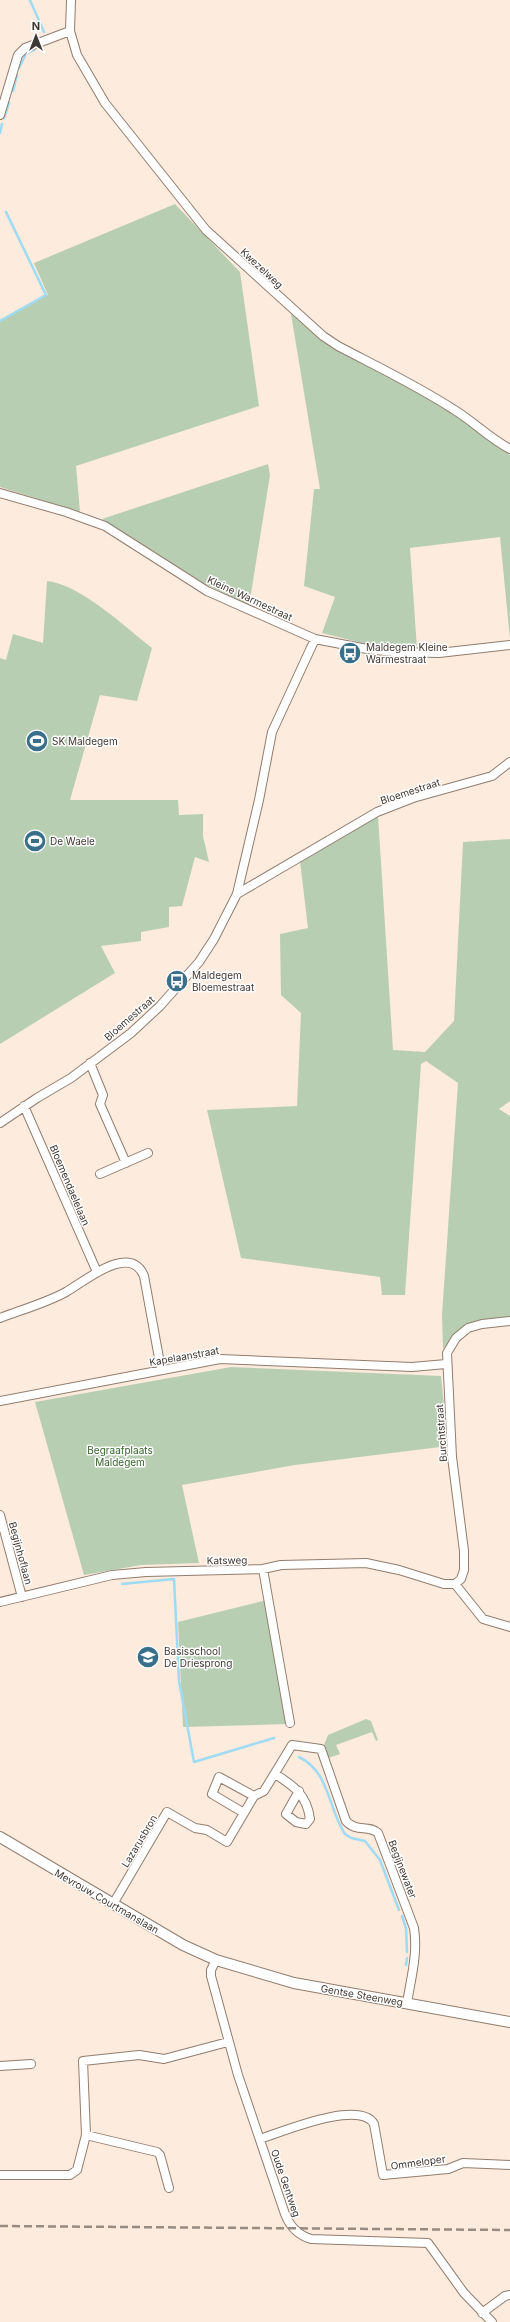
<svg xmlns="http://www.w3.org/2000/svg" width="510" height="2322" font-family="Inter,sans-serif">
  <style>
    .green { fill: #b8ceb2 }
    .lines { fill: none; stroke-linecap: round; stroke-linejoin: round }
    .stream { stroke: #9fdbf2; stroke-width: 2.5 }
    .minor-casing { stroke: #917d6e; stroke-width: 10 }
    .tertiary-casing { stroke: #917d6e; stroke-width: 12 }
    .minor { stroke: #fff; stroke-width: 8 }
    .tertiary { stroke: #fff; stroke-width: 10 }
    .rail { stroke: #988b82; stroke-width: 2.5; stroke-dasharray: 8 4; stroke-linecap: butt }
    .labels { text-anchor: middle; stroke-width: 3; stroke-linejoin: round; paint-order: stroke }
    .street-label { font-size: 10px; fill: #403832; stroke: #fff }
    .poi-label { font-size: 10px; fill: #403832; stroke: #fff; text-anchor: start }
    .park-label { font-size: 10px; fill: #356229; stroke: #fff }
  </style>
  <rect width="100%" height="100%" fill="#fdebde"/>
  <path class="green" d="M 175,204 L 240,272 L 259,406 L 76,466 L 80,512 L 0,487 L 0,320 L 48,295 L 34,263 Z
    M 291,314 L 320,339 L 438,404 L 463,419 L 487,439 L 510,455 L 510,639 L 500,537 L 410,548 L 417,649 L 370,645 L 322,633 L 335,597 L 304,586 L 314,489 L 320,489 Z
    M 268,464 L 270,475 L 249,606 L 205,584 L 102,519 Z
    M 47,581 C 80,584 125,627 152,648 L 137,701 L 100,695 L 70,800 L 178,800 L 179,815 L 203,814 L 203,836 L 209,862 L 195,857 L 182,906 L 169,907 L 169,927 L 141,932 L 141,941 L 101,946 L 115,973 L 0,1044 L 0,658 L 6,660 L 13,634 L 43,643 Z
    M 378,816 L 393,1050 L 425,1052 L 454,1021 L 463,842 L 510,839 L 510,1101 L 499,1109 L 510,1116 L 510,1318 C 474,1318 466,1321 443,1349 L 442,1315 L 458,1083 L 426,1061 L 421,1064 L 405,1295 L 382,1295 L 380,1277 L 241,1258 L 207,1110 L 297,1106 L 301,1013 L 281,995 L 280,934 L 308,928 L 300,861 Z
    M 231,1367 L 441,1376 L 448,1446 L 295,1465 L 182,1485 L 199,1563 L 141,1565 L 84,1575 L 35,1402 Z
    M 267,1600 L 288,1724 L 183,1727 L 178,1622 Z
    M 366,1719 L 371,1721 L 378,1740 L 376,1741 L 372,1732 L 336,1745 L 340,1754 L 328,1758 L 324,1745 L 328,1735 Z"/>
  <g class="lines">
    <path class="stream" d="M 30,0 L 44,32
      M 19,68 L 26,54 L 34,50
      M 13,91 L 17,75
      M 4,118 L 9,103
      M 0,133 L 2,124
      M 0,321 L 46,295 L 6,212
      M 122,1584 L 174,1579 L 179,1681 L 194,1762 L 274,1738
      M 299,1757 C 330,1772 328,1809 345,1834 L 351,1838 L 365,1841 L 380,1860 L 399,1910
      M 402,1916 L 406,1928 L 407,1952
      M 406,1965 L 407,1958"/>
    <g class="minor-casing">
      <path id="minor" d="M 70,31 L 77,55 L 105,103 L 206,230 L 323,336 L 338,346 C 376,366 416,385 453,409 C 473,421 489,438 510,449
        M 0,115 L 18,55 L 25,48 L 70,31 L 71,0
        M 0,493 L 66,512 L 105,526 L 207,591 L 315,639 L 367,649 L 394,652 L 439,653 L 510,645
        M 237,894 L 377,812 L 413,798 L 492,776 L 510,762
        M 90,1063 L 103,1095 L 100,1104 L 126,1163
        M 24,1106 L 97,1272
        M 0,1123 L 37,1098 L 71,1078 L 131,1033 L 160,1006 L 199,962 L 214,939 L 237,894 L 259,800 L 272,732 L 315,639
        M 100,1174 L 148,1153
        M 0,1318 C 21,1310 46,1303 66,1292 C 84,1282 130,1242 144,1276 L 161,1369
        M 0,1401 L 220,1359 L 412,1367 L 446,1364
        M 0,1515 L 22,1597
        M 263,1569 L 290,1723
        M 455,1584 L 461,1579 L 464,1570 L 464,1551 L 452,1457 L 447,1353 L 456,1338 L 468,1328 L 482,1324 L 510,1321
        M 455,1584 L 483,1619 L 510,1627
        M 0,1602 L 112,1575 L 146,1572 L 263,1569 L 281,1565 L 366,1563 L 399,1570 L 444,1584 L 455,1584
        M 275,1774 C 294,1786 307,1795 310,1819 L 306,1824 L 296,1822 L 286,1814 L 299,1791
        M 244,1813 L 212,1794 L 219,1777 L 254,1796
        M 113,1904 L 167,1812 L 195,1828 L 207,1830 L 227,1842 L 254,1796 L 264,1791 L 292,1745 L 321,1749 L 346,1821 C 357,1833 368,1824 378,1833 L 414,1928 C 418,1954 411,1978 407,2003
        M 216,1960 L 211,1970 L 211,1976 L 238,2075 L 285,2214 C 290,2227 298,2235 311,2239 L 428,2243 L 464,2293 L 492,2322
        M 0,2066 L 31,2064
        M 86,2135 L 157,2152 L 160,2155 L 169,2188
        M 260,2139 C 282,2132 360,2099 374,2124 L 383,2175 L 448,2169 L 463,2163 L 510,2165
        M 0,2175 L 70,2175 L 77,2170 L 86,2135 L 83,2061 L 139,2055 L 164,2059 L 228,2042
        M 482,2313 L 505,2296 L 510,2295"/>
    </g>
    <g class="tertiary-casing">
      <path id="tertiary" d="M 0,1837 L 183,1945 L 216,1960 L 294,1983 L 510,2022"/>
    </g>
    <use href="#minor" class="minor"/>
    <use href="#tertiary" class="tertiary"/>
    <path class="rail" d="M 0,2226 L 510,2230"/>
  </g>
  <defs>
    <g id="bus-disc" transform="scale(1.15)"><circle r="9.5" fill="#396f8a" stroke="#fff"/><path d="M-5-6H5V4H4V6H2V4H-2V6H-4V4H-5ZM-3.5-4V0h7V-4ZM-3.5 1.2v1.5H-2V1.2ZM2 1.2v1.5H3.5V1.2Z" fill="#fff"/></g>
    <g id="stadium-disc" transform="scale(1.15)"><circle r="9.5" fill="#396f8a" stroke="#fff"/><path d="M0-5a6.5 5 0 1 0 0 10a6.5 5 0 1 0 0-10ZM-3.5-1.8h7v3.6h-7Z" fill="#fff"/></g>
    <g id="school-disc" transform="scale(1.15)"><circle r="9.5" fill="#396f8a" stroke="#fff"/><path d="M0-5L7-2L0 1L-7-2ZM-4 1L0 2.5L4 1V4Q0 6-4 4Z" fill="#fff"/></g>
  </defs>
  <g fill-rule="evenodd">
    <use href="#bus-disc" x="350" y="653"/>
    <use href="#stadium-disc" x="37" y="741"/>
    <use href="#stadium-disc" x="35" y="841"/>
    <use href="#bus-disc" x="177" y="981"/>
    <use href="#school-disc" x="148" y="1657"/>
  </g>
  <g class="labels">
    <g class="street-label">
      <text transform="translate(262 268) rotate(43)" y="4">Kwezelweg</text>
      <text transform="translate(250 598) rotate(25)" y="4">Kleine Warmestraat</text>
      <text transform="translate(410 791) rotate(-18)" y="4">Bloemestraat</text>
      <text transform="translate(129 1018) rotate(-41)" y="4">Bloemestraat</text>
      <text transform="translate(70 1185) rotate(67)" y="4">Bloemendaelelaan</text>
      <text transform="translate(184 1356) rotate(-10)" y="4">Kapelaanstraat</text>
      <text transform="translate(441 1433) rotate(-94)" y="4">Burchtstraat</text>
      <text transform="translate(21 1553) rotate(75)" y="4">Begijnhoflaan</text>
      <text transform="translate(227 1560) rotate(-1)" y="4">Katsweg</text>
      <text transform="translate(139 1841) rotate(-59)" y="4">Lazarusbron</text>
      <text transform="translate(403 1869) rotate(69)" y="4">Begijnewater</text>
      <text transform="translate(107 1901) rotate(30)" y="4">Mevrouw Courtmanslaan</text>
      <text transform="translate(362 1995) rotate(10)" y="4">Gentse Steenweg</text>
      <text transform="translate(418 2162) rotate(-8)" y="4">Ommeloper</text>
      <text transform="translate(286 2183) rotate(71)" y="4">Oude Gentweg</text>
    </g>
    <g class="poi-label">
      <text x="366" y="651">Maldegem Kleine<tspan x="366" dy="12">Warmestraat</tspan></text>
      <text x="52" y="745">SK Maldegem</text>
      <text x="50" y="845">De Waele</text>
      <text x="192" y="979">Maldegem<tspan x="192" dy="12">Bloemestraat</tspan></text>
      <text x="164" y="1655">Basisschool<tspan x="164" dy="12">De Driesprong</tspan></text>
    </g>
    <g class="park-label">
      <text x="120" y="1454">Begraafplaats<tspan x="120" dy="12">Maldegem</tspan></text>
    </g>
  </g>
  <g transform="translate(36 36)" stroke="#ffffff" stroke-width="3" paint-order="stroke">
  <path d="M0-3L7 15L0 10L-7 15Z" fill="#403832"/>
  <text y="-6" font-size="11" font-weight="bold" text-anchor="middle" fill="#403832">N</text>
  </g>
</svg>
